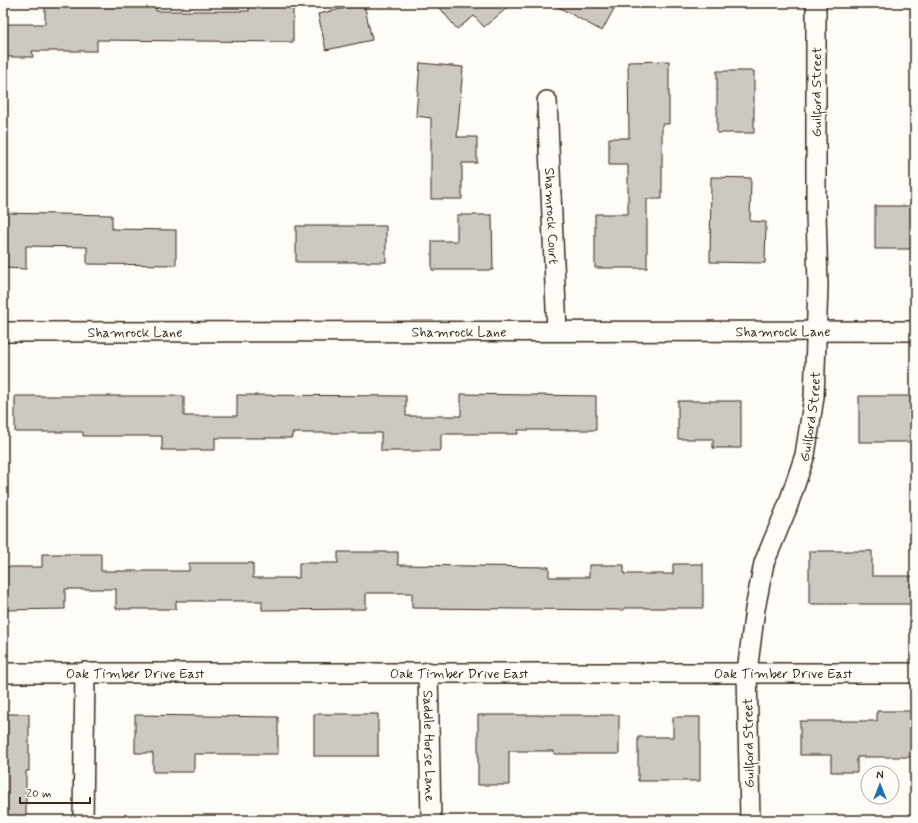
<svg xmlns="http://www.w3.org/2000/svg" width="918" height="823" font-family="Mynerve,sans-serif">
  <style>
    .building { fill: #cdc8c2; stroke: #3b2a1e }
    .lines { fill: none; stroke-linecap: round; stroke-linejoin: round }
    .street-casing { stroke: #3b2a1e; stroke-width: 22 }
    .street { stroke: #fdfcf7; stroke-width: 19 }
    .labels { text-anchor: middle; stroke-width: 3.5; stroke-linejoin: round; paint-order: stroke }
    .street-label { font-size: 14px; fill: #3b2a1e; stroke: #fdfcf7 }
  </style>
  <rect width="100%" height="100%" fill="#fdfcf7"/>
  <filter id="ink" filterUnits="userSpaceOnUse"><feTurbulence type="fractalNoise" baseFrequency=".025" numOctaves="2"/><feDisplacementMap in="SourceGraphic" scale="8" xChannelSelector="R" yChannelSelector="G"/><feConvolveMatrix kernelMatrix="1 2 1 2 8 2 1 2 1" color-interpolation-filters="sRGB"/></filter>
  <g filter="url(#ink)">
    <path class="building" d="M 249,3 L 293,3 L 293,42 L 97,40 L 97,51 L 32,51 L 33,57 L 3,57 L 3,24 L 45,24 L 45,5 L 156,5 L 156,11 L 249,11 Z
      M 436,3 L 513,3 L 484,27 L 474,16 L 457,29 Z
      M 551,3 L 617,3 L 602,31 Z
      M 364,4 L 372,40 L 326,50 L 318,14 Z
      M 669,61 L 669,124 L 662,124 L 662,199 L 647,199 L 647,268 L 595,268 L 595,214 L 628,214 L 628,165 L 609,165 L 609,138 L 629,138 L 628,62 Z
      M 420,63 L 463,67 L 457,137 L 477,137 L 477,163 L 462,163 L 462,199 L 431,199 L 431,118 L 416,116 Z
      M 717,71 L 754,71 L 754,133 L 717,133 Z
      M 711,177 L 751,178 L 750,221 L 766,222 L 765,263 L 710,262 Z
      M 875,206 L 915,206 L 915,249 L 875,249 Z
      M 3,213 L 112,215 L 112,229 L 176,230 L 176,265 L 87,264 L 87,247 L 26,246 L 26,269 L 3,268 Z
      M 457,215 L 492,215 L 493,270 L 432,270 L 432,241 L 457,241 Z
      M 296,226 L 386,226 L 386,262 L 296,262 Z
      M 461,394 L 596,396 L 596,430 L 518,430 L 518,434 L 441,434 L 441,451 L 381,451 L 381,433 L 292,433 L 292,438 L 215,438 L 215,450 L 162,450 L 162,436 L 83,436 L 83,432 L 15,432 L 15,396 L 184,396 L 184,416 L 237,416 L 237,395 L 406,396 L 406,416 L 461,416 Z
      M 859,396 L 915,396 L 915,442 L 859,442 Z
      M 678,401 L 741,401 L 741,448 L 713,448 L 713,439 L 678,439 Z
      M 809,551 L 872,551 L 872,576 L 915,576 L 915,604 L 809,604 Z
      M 338,552 L 398,552 L 398,565 L 549,567 L 549,577 L 589,577 L 589,565 L 624,565 L 624,574 L 673,574 L 673,564 L 703,564 L 703,608 L 624,608 L 624,610 L 412,608 L 412,593 L 366,593 L 366,609 L 262,610 L 262,601 L 176,601 L 176,609 L 116,609 L 116,589 L 65,589 L 65,609 L 3,610 L 3,567 L 42,567 L 42,554 L 101,554 L 101,571 L 189,571 L 189,563 L 253,563 L 253,578 L 299,578 L 299,563 L 338,563 Z
      M 877,711 L 915,711 L 915,757 L 857,757 L 857,772 L 831,772 L 831,755 L 800,755 L 800,721 L 877,721 Z
      M 3,714 L 29,714 L 29,771 L 26,771 L 26,820 L 3,820 Z
      M 314,714 L 378,714 L 378,756 L 314,756 Z
      M 135,715 L 278,717 L 278,754 L 194,754 L 194,772 L 153,772 L 153,753 L 135,753 Z
      M 478,715 L 619,715 L 619,754 L 554,754 L 554,751 L 509,751 L 509,785 L 478,785 Z
      M 673,717 L 700,717 L 700,781 L 638,781 L 638,737 L 673,737 Z"/>
    <g class="lines">
      <g class="street-casing">
        <g id="street">
          <path id="s1" d="M 547,101 L 557,331"/>
          <path id="s2" d="M 3,332 L 915,331"/>
          <path id="s3" d="M 428,672 L 431,820"/>
          <path id="s4" d="M 3,673 L 915,673"/>
          <path d="M 83,820 L 85,672"/>
          <path id="s5" d="M 750,820 L 747,672 L 755,609 L 764,563 L 787,508 L 805,455 L 814,397 L 818,286 L 816,212 L 816,3"/>
        </g>
      </g>
      <use href="#street" class="street"/>
    </g>
  </g>
  <g class="labels">
    <g class="street-label">
      <text transform="translate(816 92) rotate(-90)" y="5">Guilford Street</text>
      <text dy="5" stroke="none"><textPath href="#s1" startOffset="115">Shamrock Court</textPath></text>
      <text dy="5" stroke="none"><textPath href="#s2" startOffset="780">Shamrock Lane</textPath></text>
      <text dy="5" stroke="none"><textPath href="#s2" startOffset="132">Shamrock Lane</textPath></text>
      <text dy="5" stroke="none"><textPath href="#s2" startOffset="456">Shamrock Lane</textPath></text>
      <text dy="5" stroke="none"><textPath href="#s5" startOffset="413">Guilford Street</textPath></text>
      <text dy="5" stroke="none"><textPath href="#s4" startOffset="132">Oak Timber Drive East</textPath></text>
      <text dy="5" stroke="none"><textPath href="#s4" startOffset="456">Oak Timber Drive East</textPath></text>
      <text dy="5" stroke="none"><textPath href="#s4" startOffset="780">Oak Timber Drive East</textPath></text>
      <text transform="translate(748 743) rotate(-91)" y="5">Guilford Street</text>
      <text dy="5" stroke="none"><textPath href="#s3" startOffset="74">Saddle Horse Lane</textPath></text>
    </g>
  </g>
  <rect width="918" height="823" fill="none" stroke="#fdfcf7" stroke-width="16"/>
  <rect x="8" y="8" width="902" height="807" fill="none" stroke="#3b2a1e" stroke-width="1.5" filter="url(#ink)"/>
  <g transform="translate(880 785)"><circle r="19" fill="#fdfcf7" stroke="#afa8a0"/>
  <path d="M0-3L7 15L0 10L-7 15Z" fill="#1f6fb2"/>
  <text y="-6" font-size="11" font-weight="bold" text-anchor="middle" fill="#3b2a1e">N</text>
  </g>
  <path d="M20 797v6h70v-6" fill="none" stroke="#3b2a1e" stroke-width="2"/>
  <text x="26" y="797" font-size="12" fill="#3b2a1e" stroke="#fdfcf7" stroke-width="3" paint-order="stroke">20 m</text>
</svg>
